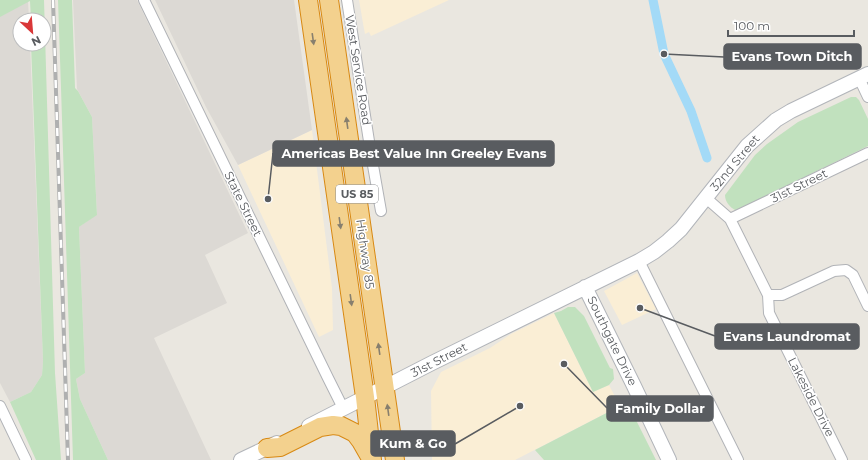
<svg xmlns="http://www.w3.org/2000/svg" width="868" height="460" font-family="Montserrat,sans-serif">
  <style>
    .commercial { fill: #faeed5 }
    .industrial { fill: #dcd9d4 }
    .green { fill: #c1e1be }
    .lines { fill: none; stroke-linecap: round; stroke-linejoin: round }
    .canal { stroke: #a3daf7; stroke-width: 9 }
    .street-casing { stroke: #b1b3b7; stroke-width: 12 }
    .secondary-casing { stroke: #b2b5ba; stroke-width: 16 }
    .highway-casing { stroke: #d88913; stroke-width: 20 }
    .street { stroke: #fff; stroke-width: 10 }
    .secondary { stroke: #fff; stroke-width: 14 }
    .highway { stroke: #f3d18e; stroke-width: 18 }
    .rail-casing { stroke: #afb0b0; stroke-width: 4 }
    .rail { stroke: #fff; stroke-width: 2.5; stroke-dasharray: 8; stroke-linecap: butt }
    .oneway { fill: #877f6e }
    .labels { text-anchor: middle; stroke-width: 3; stroke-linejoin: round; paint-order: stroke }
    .shield { fill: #fff; stroke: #8b8d90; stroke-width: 1 }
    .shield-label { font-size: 11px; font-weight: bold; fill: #595c60 }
    .street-label { font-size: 12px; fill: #595c60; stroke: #fff }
    .leader { fill: none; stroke: #595c60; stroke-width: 1.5 }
    .callout-dot { fill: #595c60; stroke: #fff; stroke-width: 1.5 }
    .callout { fill: #595c60; stroke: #595c60; stroke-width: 1.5 }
    .callout-label { font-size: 13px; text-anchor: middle; font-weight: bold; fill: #fff }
  </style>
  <rect width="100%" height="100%" fill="#eae7e0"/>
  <path class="commercial" d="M 359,0 L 449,0 L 371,36 L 369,32 L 365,34 L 364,29 Z
    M 312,130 L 332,288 L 333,330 L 319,337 L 238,165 Z
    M 637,273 L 656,309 L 622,325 L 604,291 Z
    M 554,313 L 593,392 L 609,385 L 620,406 L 515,460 L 432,460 L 431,391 L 441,372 L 490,348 L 511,334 Z"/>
  <path class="industrial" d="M 28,0 L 29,20 L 20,20 L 20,44 L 30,44 L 43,361 L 42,375 L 31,392 L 10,402 L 0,383 L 0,16 Z
    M 73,0 L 137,0 L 248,233 L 205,255 L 227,303 L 154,338 L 211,460 L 108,460 L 80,399 L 76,379 L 85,373 L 79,227 L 97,214 L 92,117 L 77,89 Z
    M 155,0 L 294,0 L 312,130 L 238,165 L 206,107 Z"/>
  <path class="green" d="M 0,0 L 44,0 L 55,373 L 61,460 L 36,460 L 10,402 L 31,392 L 42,375 L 43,361 L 31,44 L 44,44 L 44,20 L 31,20 L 30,1 L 0,17 Z
    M 58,0 L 72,0 L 75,88 L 78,91 L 92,117 L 97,215 L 79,227 L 85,373 L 76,379 L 80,399 L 108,460 L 73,460 L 61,88 Z
    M 851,97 L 856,97 L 859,100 L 868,119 L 868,146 L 739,209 L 735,210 C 730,207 725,202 725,195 L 755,155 L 767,144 L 798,122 Z
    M 568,307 L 575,307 L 584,316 L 610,368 L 613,369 L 614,379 L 609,385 L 593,392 L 554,313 L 561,311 Z
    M 626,404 L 629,406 L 656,460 L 544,460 L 535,450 L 620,406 Z"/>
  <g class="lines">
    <path class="canal" d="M 653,0 L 664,54 L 691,111 L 707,158"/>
    <g class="street-casing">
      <path id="street" d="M 144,0 L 328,378 L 343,408
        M 347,0 L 371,154 L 381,211
        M 859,78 L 868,97
        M 706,198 L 730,219 L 768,295
        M 730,219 L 868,153
        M 639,261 L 738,460
        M 0,406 L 26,460
        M 842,460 L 769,313 L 768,295 L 782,295 L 834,271 L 846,270 L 853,275 L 868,306"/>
    </g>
    <g class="secondary-casing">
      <path id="secondary" d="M 585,287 L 634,386 L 669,460
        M 309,426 L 432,363 L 639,261 L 654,252 L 668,241 L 681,229 L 747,146 L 776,120 L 791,111 L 868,74
        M 241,460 L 277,443"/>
    </g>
    <g class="highway-casing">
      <path id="highway" d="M 308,0 L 365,397 L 372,460
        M 329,0 L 395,460
        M 267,448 L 280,447 L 320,427 L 333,425 L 341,426 L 355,433 L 361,441 L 369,455"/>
    </g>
    <use href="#street" class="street"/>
    <use href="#secondary" class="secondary"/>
    <use href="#highway" class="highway"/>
    <g class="rail-casing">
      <path id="rail" d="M 53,0 L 68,460"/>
    </g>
    <use href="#rail" class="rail"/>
  </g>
  <defs><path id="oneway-solid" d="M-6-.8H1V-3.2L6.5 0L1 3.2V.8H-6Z"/></defs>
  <g class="oneway">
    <use href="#oneway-solid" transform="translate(313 39) rotate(82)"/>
    <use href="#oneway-solid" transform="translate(347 123) rotate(-98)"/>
    <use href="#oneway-solid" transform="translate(340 223) rotate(82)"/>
    <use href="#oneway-solid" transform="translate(351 300) rotate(82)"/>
    <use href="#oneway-solid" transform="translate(379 349) rotate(-98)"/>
    <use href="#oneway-solid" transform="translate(388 410) rotate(-98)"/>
  </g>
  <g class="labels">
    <rect class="shield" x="336" y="185" width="42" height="18" rx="3"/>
    <g class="shield-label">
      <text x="357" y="198">US 85</text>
    </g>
    <g class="street-label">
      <text transform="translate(358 70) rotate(81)" y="4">West Service Road</text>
      <text transform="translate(735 163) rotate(-50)" y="4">32nd Street</text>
      <text transform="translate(799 186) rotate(-26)" y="4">31st Street</text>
      <text transform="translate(243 204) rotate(64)" y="4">State Street</text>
      <text transform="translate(365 254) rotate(82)" y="4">Highway 85</text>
      <text transform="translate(612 341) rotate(64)" y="4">Southgate Drive</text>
      <text transform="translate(439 360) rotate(-27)" y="4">31st Street</text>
      <text transform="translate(811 397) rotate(63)" y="4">Lakeside Drive</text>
    </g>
  </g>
  <path class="leader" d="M664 54L724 57M268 199L273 153M640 308L715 336M564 364L607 408M520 406L455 444"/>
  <g class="callout-dot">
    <circle cx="664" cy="54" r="4"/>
    <circle cx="268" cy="199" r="4"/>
    <circle cx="640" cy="308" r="4"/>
    <circle cx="564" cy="364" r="4"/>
    <circle cx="520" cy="406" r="4"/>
  </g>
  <g class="callout">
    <rect x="724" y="44" width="137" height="25" rx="4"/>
    <rect x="273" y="141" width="281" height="25" rx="4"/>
    <rect x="715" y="324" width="144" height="25" rx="4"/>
    <rect x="607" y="396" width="106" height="25" rx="4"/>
    <rect x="371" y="431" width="84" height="25" rx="4"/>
  </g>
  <g class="callout-label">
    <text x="792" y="61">Evans Town Ditch</text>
    <text x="414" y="158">Americas Best Value Inn Greeley Evans</text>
    <text x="787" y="341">Evans Laundromat</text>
    <text x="660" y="413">Family Dollar</text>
    <text x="413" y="448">Kum &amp; Go</text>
  </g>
  <g transform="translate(32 32) rotate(154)"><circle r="19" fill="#ffffff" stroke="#bdbebf"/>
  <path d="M0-3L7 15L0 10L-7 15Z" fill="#d93738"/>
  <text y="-6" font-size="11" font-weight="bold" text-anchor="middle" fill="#595c60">N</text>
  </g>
  <path d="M728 30v6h126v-6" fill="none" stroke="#595c60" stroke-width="2"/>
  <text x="734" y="30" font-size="12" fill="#595c60" stroke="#ffffff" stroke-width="3" paint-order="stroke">100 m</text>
</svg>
